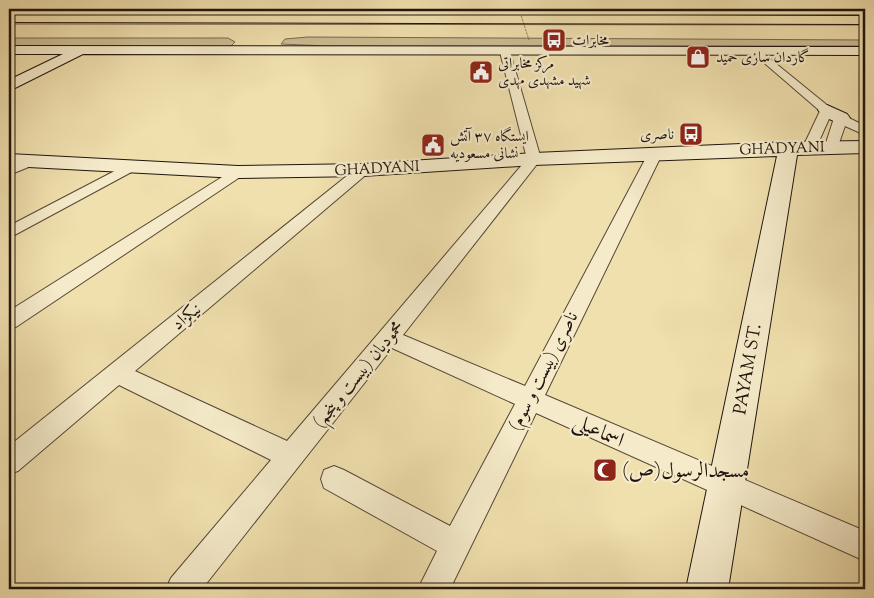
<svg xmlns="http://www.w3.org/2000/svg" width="874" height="598" font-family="'Sorts Mill Goudy',Amiri,serif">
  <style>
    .green { fill: #cdbd93; stroke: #776850 }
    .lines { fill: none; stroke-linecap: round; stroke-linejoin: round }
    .street-casing { stroke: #554736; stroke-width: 2 }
    .secondary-casing { stroke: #21140e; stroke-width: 2 }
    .highway-casing { stroke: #21140e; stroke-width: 2 }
    .street { fill: #f5ebca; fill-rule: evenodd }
    .secondary { fill: #f5ebca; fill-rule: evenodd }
    .highway { fill: #f0e0ae; fill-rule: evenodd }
    .path-bridge { stroke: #21140e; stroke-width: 1; stroke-dasharray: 0.5 1; stroke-linecap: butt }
    .labels { text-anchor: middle; stroke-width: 4.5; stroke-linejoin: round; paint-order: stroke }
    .far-poi-label { font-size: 15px; fill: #21140e; stroke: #f5ebca; text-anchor: start }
    .far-street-label { font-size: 15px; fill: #21140e; stroke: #f5ebca }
    .street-label { font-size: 18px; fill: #21140e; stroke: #f5ebca }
    .near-street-label { font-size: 21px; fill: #21140e; stroke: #f5ebca }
    .near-poi-label { font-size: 21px; fill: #21140e; stroke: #f5ebca; text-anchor: start }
  </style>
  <rect width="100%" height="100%" fill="#f0e0ae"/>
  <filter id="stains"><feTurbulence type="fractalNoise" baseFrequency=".004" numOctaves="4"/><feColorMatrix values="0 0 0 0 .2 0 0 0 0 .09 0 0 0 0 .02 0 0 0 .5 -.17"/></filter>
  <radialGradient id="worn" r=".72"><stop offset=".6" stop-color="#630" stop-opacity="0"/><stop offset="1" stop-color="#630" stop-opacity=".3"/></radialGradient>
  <path class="green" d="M 9,21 L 865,22 L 865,25 L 9,24 Z
    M 308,37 L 865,40 L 865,46 L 327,46 L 281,44 L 285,39 Z
    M 9,38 L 228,38 L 235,42 L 231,46 L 219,48 L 9,47 Z"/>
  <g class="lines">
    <g class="street-casing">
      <path id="street" d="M 505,49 L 510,52 L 541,159 L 403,335 L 525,386 L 648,154 L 650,151 L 660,151 L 662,154 L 545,395 L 865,531 L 865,561 L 536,413 L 450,589 L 418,589 L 437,551 L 324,488 L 321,479 L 324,470 L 334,466 L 344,470 L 450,526 L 515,404 L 392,348 L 202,589 L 166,589 L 171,578 L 271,460 L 119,385 L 18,471 L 9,474 L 9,446 L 358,167 L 368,167 L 371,170 L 368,173 L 135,371 L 287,441 L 527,159 L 500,52 Z
        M 758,49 L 833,110 L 815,150 L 810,151 L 803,147 L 820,111 L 754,54 L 753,52 Z
        M 841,114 L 865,126 L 865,135 L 845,126 L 837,149 L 827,149 L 825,146 L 834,118 Z
        M 31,157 L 38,161 L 36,164 L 9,175 L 9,166 Z
        M 132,162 L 137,163 L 139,166 L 137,169 L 9,238 L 9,226 Z
        M 238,167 L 246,172 L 243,175 L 16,327 L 9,329 L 9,311 Z"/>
    </g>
    <g class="secondary-casing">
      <path id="secondary" d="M 82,9 L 106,9 L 104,12 L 83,14 Z
        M 179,9 L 200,9 L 201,11 L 195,15 L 181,12 Z
        M 624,9 L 640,9 L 627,16 L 621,12 Z
        M 679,9 L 696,9 L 682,16 L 676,12 Z
        M 9,46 L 865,47 L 865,55 L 83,54 L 9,91 L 9,80 L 63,54 L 9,54 Z
        M 827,105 L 847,114 L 850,118 L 847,122 C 837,124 825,119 818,110 L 821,106 Z
        M 865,141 L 865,153 L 797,155 L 728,589 L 686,589 L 777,156 L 534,165 L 363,176 L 238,178 L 9,166 L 9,154 L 238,166 L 363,164 L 534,153 L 788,142 Z"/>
    </g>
    <g class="highway-casing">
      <path id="highway" d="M 298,13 L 865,16 L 865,24 L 9,22 L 9,14 Z"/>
    </g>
    <use href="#street" class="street"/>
    <use href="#secondary" class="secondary"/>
    <use href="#highway" class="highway"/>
    <path class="path-bridge" d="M 519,9 L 529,40"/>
  </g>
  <defs>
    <g id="bus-square" transform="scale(1.25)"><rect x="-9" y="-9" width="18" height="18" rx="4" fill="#8f2418" stroke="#f5ebca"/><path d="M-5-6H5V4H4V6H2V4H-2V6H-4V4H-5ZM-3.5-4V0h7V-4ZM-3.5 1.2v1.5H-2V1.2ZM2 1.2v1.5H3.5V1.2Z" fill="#fff"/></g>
    <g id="shop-square" transform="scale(1.25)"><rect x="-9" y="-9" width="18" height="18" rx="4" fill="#8f2418" stroke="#f5ebca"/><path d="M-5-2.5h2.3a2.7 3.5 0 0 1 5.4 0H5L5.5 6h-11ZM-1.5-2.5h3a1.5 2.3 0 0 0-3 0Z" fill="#fff"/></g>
    <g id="civic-square" transform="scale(1.25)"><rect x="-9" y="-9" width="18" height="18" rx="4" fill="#8f2418" stroke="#f5ebca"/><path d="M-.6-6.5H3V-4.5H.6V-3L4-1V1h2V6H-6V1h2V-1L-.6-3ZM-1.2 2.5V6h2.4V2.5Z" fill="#fff"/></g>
    <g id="mosque-square" transform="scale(1.25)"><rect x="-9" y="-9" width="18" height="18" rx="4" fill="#8f2418" stroke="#f5ebca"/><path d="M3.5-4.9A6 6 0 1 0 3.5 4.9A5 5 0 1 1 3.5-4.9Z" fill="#fff"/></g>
  </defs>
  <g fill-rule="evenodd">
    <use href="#bus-square" x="554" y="40"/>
    <use href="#shop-square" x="698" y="57"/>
    <use href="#civic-square" x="481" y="72"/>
    <use href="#bus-square" x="691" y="134"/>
    <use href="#civic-square" x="433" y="145"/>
    <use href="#mosque-square" x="605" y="470"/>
  </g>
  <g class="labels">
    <g class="far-poi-label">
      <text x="572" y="45">مخابرات</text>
      <text x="716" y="62">گاردان سازی حمید</text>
      <text x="498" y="68">مرکز مخابراتی<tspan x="498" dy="17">شهید مشهدی مهدی</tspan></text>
      <text x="674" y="139" text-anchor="end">ناصری</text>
      <text x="450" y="141">ایستگاه ۳۷ آتش<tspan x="450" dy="17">نشانی مسعودیه</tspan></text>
    </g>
    <g class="far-street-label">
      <text transform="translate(782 148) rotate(-2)" y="5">GHADYANI</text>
      <text transform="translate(377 168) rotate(-3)" y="5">GHADYANI</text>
    </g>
    <g class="street-label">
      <text transform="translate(186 316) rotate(-39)" y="6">نیکزاد</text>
      <text transform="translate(747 369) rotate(-80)" y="6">PAYAM ST.</text>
      <text transform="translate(543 371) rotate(-63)" y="6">ناصری (بیست و سوم)</text>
      <text transform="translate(358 374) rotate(-51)" y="6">محمودیان (بیست و پنجم)</text>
    </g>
    <g class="near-street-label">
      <text transform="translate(599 430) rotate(24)" y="7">اسماعیلی</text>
    </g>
    <g class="near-poi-label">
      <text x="622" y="477">مسجدالرسول(ص)</text>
    </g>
  </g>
  <rect width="874" height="598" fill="none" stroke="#f0e0ae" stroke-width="30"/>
  <rect x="10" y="10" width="854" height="578" fill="none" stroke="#21140e" stroke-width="2.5"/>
  <rect x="15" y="15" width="844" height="568" fill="none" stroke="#21140e"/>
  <rect width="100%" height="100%" filter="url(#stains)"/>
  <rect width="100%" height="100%" fill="url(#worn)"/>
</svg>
